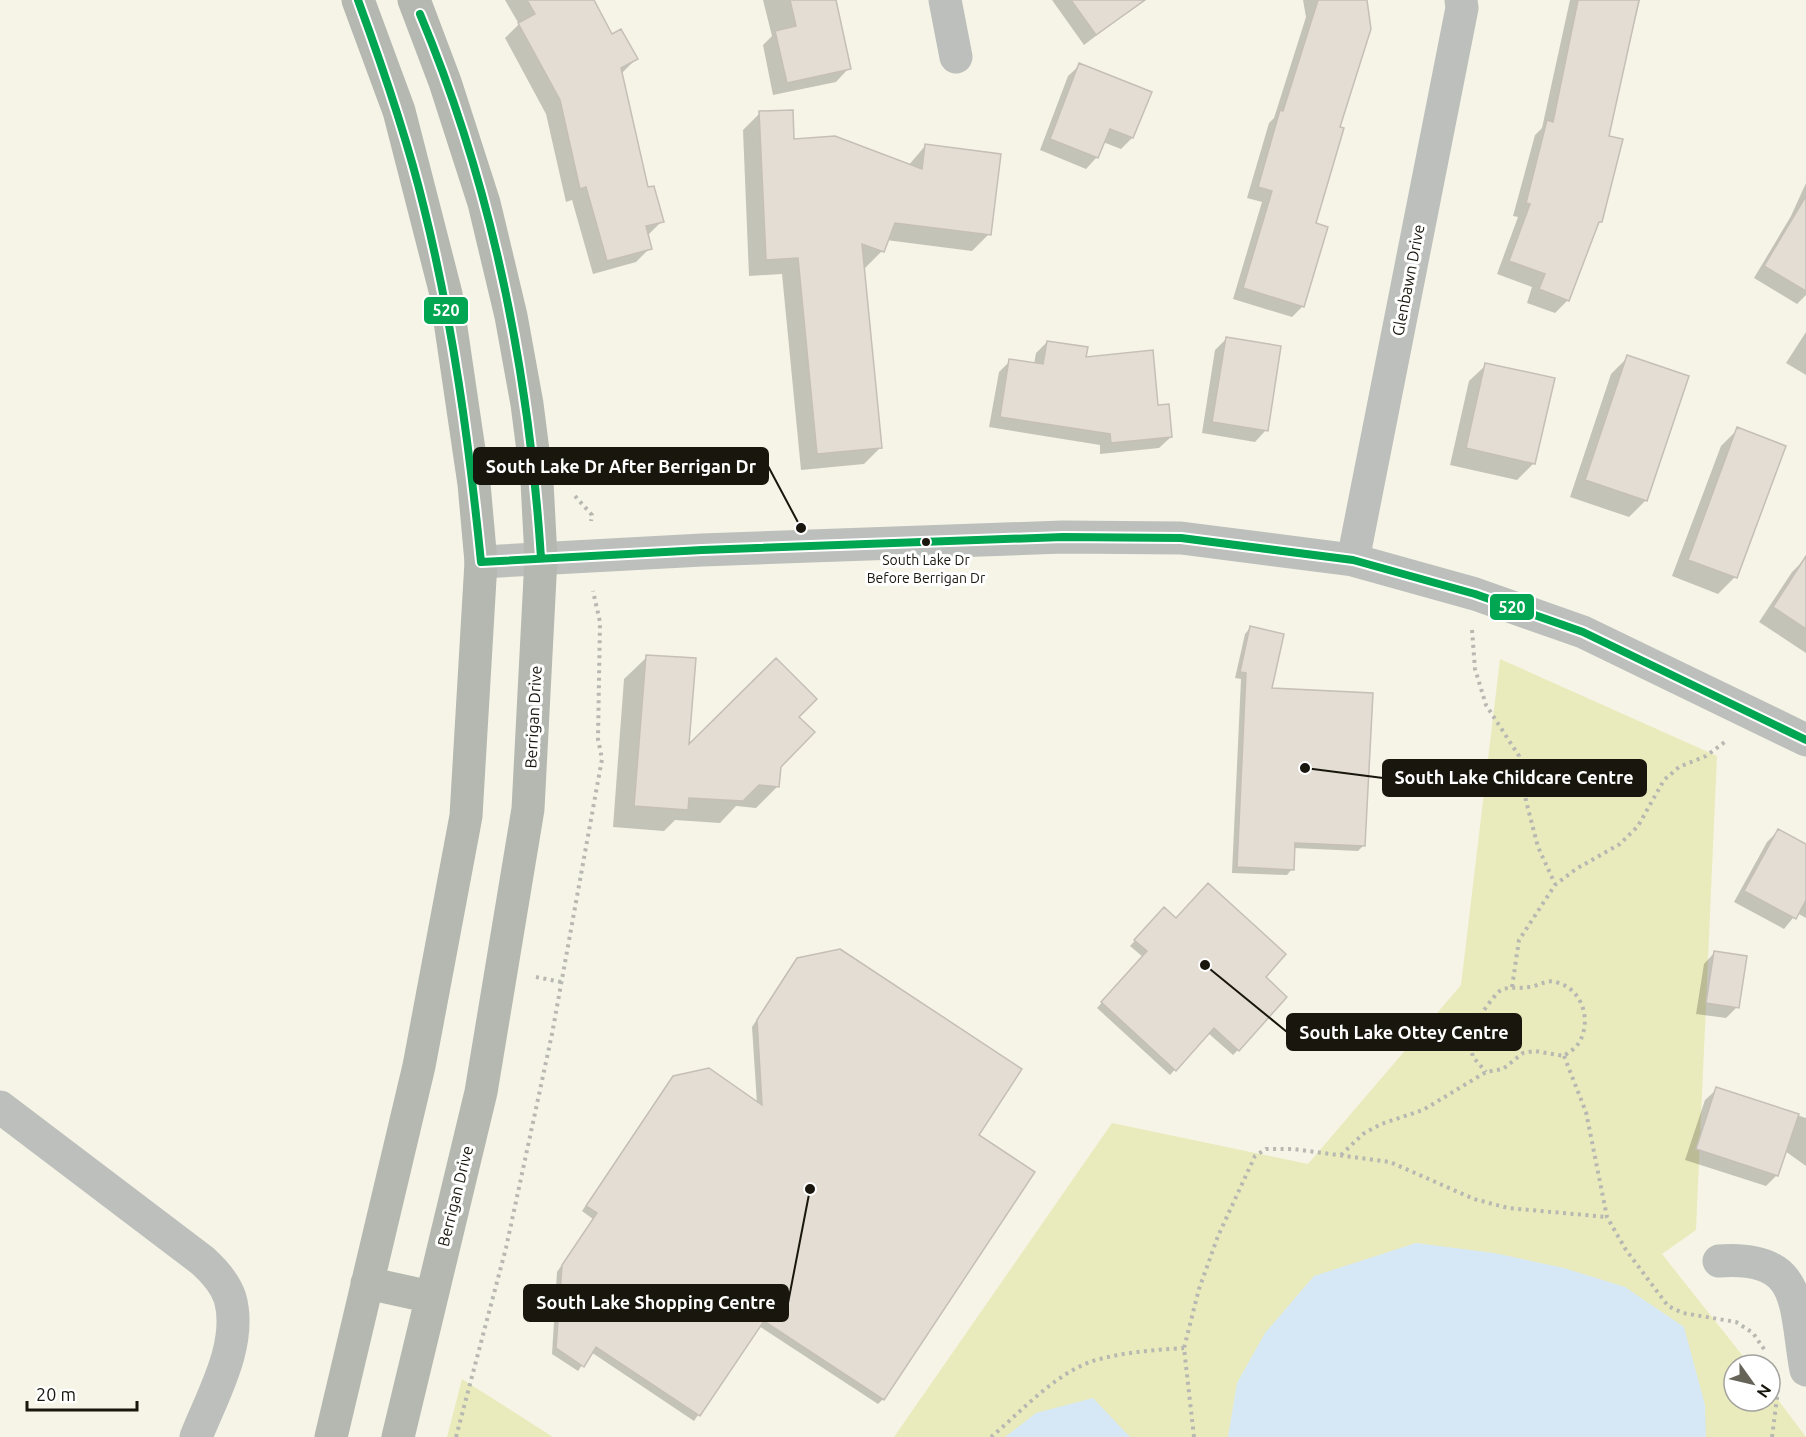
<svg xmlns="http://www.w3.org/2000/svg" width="1806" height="1437" font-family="Ubuntu,sans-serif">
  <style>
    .green { fill: #eaebbc }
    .water { fill: #d6e7f5 }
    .shadow { fill: #0003 }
    .building { fill: #e3ddd4; stroke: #c5bfb7; stroke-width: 1.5 }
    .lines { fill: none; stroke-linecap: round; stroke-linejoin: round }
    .path { stroke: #b7b8b1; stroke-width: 4; stroke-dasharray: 3 4.5; stroke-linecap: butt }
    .minor { stroke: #bcbfbb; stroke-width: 33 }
    .major { stroke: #b5b8b0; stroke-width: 33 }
    .bus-1-casing { stroke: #fff; stroke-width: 12 }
    .bus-1 { stroke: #00a651; stroke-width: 8 }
    .bus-dot { fill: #18160d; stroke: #fff; stroke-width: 2 }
    .labels { text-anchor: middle; stroke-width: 6; stroke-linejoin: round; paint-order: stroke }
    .bus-label { font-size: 14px; fill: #18160d; stroke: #fff }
    .street-label { font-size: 16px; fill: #18160d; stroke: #fff }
    .leader { fill: none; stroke: #18160d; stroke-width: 2 }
    .callout-dot { fill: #18160d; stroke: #fff; stroke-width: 2 }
    .callout { fill: #18160d; stroke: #18160d; stroke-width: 2 }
    .callout-label { font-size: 18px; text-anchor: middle; font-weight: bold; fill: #fff }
    .line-badge { stroke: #fff; stroke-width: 2 }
    .badge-label { font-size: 16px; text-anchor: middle; font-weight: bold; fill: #fff }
  </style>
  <rect width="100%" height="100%" fill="#f6f4e6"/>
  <path class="green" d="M 1500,659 L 1717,756 L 1696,1230 L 1662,1254 L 1750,1365 L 1734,1365 L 1734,1401 L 1770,1401 L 1770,1389 L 1806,1437 L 894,1437 L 1112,1123 L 1308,1164 L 1461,985 Z
    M 462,1379 L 553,1437 L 447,1437 Z"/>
  <path class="water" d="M 1416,1243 L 1494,1253 L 1564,1268 L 1625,1287 L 1684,1327 L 1705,1405 L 1706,1437 L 1228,1437 L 1237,1383 L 1265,1333 L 1314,1276 Z
    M 1093,1398 L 1130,1437 L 1005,1437 L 1036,1413 Z"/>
  <path class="shadow" d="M 505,0 L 592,0 L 611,36 L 636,59 L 622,73 L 646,189 L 662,221 L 648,235 L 650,248 L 636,262 L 593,274 L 572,200 L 566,202 L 546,114 L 505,38 L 519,24 Z
    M 763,0 L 834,0 L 849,68 L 836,82 L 773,95 L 763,45 L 772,36 Z
    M 1052,0 L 1143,0 L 1084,45 Z
    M 1303,0 L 1365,0 L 1314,224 L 1303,306 L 1292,317 L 1233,299 L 1262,202 L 1247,198 L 1269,123 L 1274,118 L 1306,17 Z
    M 1570,0 L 1640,0 L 1607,137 L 1600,221 L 1596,226 L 1568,300 L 1555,313 L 1527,303 L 1532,287 L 1497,274 L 1518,217 L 1513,216 L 1535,135 L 1542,128 Z
    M 1080,65 L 1132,138 L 1121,149 L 1103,142 L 1097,157 L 1086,169 L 1040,150 L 1068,76 Z
    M 760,113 L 793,140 L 908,166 L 925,146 L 989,234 L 972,251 L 886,240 L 882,251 L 865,268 L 863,267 L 881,447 L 864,464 L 801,470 L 782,274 L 749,276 L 743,130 Z
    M 1806,183 L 1806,295 L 1797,304 L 1754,278 L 1791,216 Z
    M 1806,332 L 1806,375 L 1786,363 Z
    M 1226,339 L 1266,430 L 1255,442 L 1202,433 L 1215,350 Z
    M 1047,342 L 1084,359 L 1157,406 L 1171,437 L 1159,448 L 1100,454 L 1100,445 L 989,427 L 999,372 L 1010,361 L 1034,364 L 1036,353 Z
    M 1628,357 L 1646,500 L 1629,517 L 1570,497 L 1611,374 Z
    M 1486,365 L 1534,463 L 1517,480 L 1450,465 L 1469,381 Z
    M 1738,429 L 1735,577 L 1718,594 L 1672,576 L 1721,446 Z
    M 1806,558 L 1806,653 L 1759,622 L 1792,572 Z
    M 1250,628 L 1270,690 L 1363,846 L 1358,851 L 1294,848 L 1292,869 L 1287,875 L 1232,873 L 1241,679 L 1235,678 L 1245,634 Z
    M 647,657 L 687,748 L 797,717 L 780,766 L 778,786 L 756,808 L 736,806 L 720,823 L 675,820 L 664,831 L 613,827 L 624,679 Z
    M 1778,831 L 1806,846 L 1806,918 L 1797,913 L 1784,929 L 1734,902 L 1767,842 Z
    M 1159,914 L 1263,977 L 1238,1050 L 1233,1055 L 1208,1033 L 1170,1075 L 1097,1008 L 1143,957 L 1130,946 Z
    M 1715,952 L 1737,1007 L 1726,1018 L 1696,1014 L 1704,964 Z
    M 792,965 L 976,1135 L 883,1399 L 878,1404 L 759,1326 L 694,1421 L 591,1352 L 578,1371 L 552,1354 L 557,1272 L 593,1219 L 582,1211 L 668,1083 L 757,1104 L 752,1027 Z
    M 1717,1089 L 1806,1118 L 1806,1166 L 1785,1151 L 1777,1175 L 1766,1186 L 1685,1160 L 1705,1100 Z"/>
  <path class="building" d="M 527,0 L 594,0 L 612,34 L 621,29 L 638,59 L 621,68 L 648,187 L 654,186 L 664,222 L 646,226 L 652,249 L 607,261 L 586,187 L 580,189 L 560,100 L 518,23 L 535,14 Z
    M 790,0 L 836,0 L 851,69 L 787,83 L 775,31 L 796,26 Z
    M 1071,0 L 1145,0 L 1096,35 Z
    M 1318,0 L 1367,0 L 1371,29 L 1340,127 L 1344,128 L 1316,223 L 1328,227 L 1304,307 L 1243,288 L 1272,191 L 1258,187 L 1280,110 L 1283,111 Z
    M 1578,0 L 1639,0 L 1609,136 L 1623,139 L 1602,222 L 1599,222 L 1569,301 L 1539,289 L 1545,274 L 1509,261 L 1530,204 L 1526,203 L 1547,120 L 1553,122 Z
    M 1079,63 L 1152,92 L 1133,138 L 1110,129 L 1098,158 L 1050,139 Z
    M 793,110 L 794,139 L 835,136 L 922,169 L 925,144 L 1001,154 L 991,235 L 895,223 L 884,252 L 862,244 L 882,448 L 817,454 L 798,258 L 766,260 L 759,111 Z
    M 1806,196 L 1806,291 L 1764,266 Z
    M 1226,337 L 1281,346 L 1268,431 L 1212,422 Z
    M 1047,341 L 1088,347 L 1086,357 L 1153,350 L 1158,405 L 1169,404 L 1172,437 L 1111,443 L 1110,434 L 1000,417 L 1009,359 L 1043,364 Z
    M 1627,355 L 1689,376 L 1647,501 L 1585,480 Z
    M 1485,363 L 1555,378 L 1535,464 L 1466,448 Z
    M 1737,427 L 1786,446 L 1737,578 L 1688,560 Z
    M 1806,556 L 1806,629 L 1773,607 Z
    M 1250,626 L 1284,634 L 1272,688 L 1373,693 L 1365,846 L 1295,843 L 1294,870 L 1237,867 L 1246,673 L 1240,672 Z
    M 646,655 L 696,658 L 689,744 L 776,658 L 817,699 L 799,717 L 815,732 L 781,767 L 779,787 L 759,785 L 743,801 L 689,798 L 688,810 L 634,806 Z
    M 1778,829 L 1806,844 L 1806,900 L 1796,919 L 1744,891 Z
    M 1208,883 L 1286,954 L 1266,977 L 1287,997 L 1239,1051 L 1214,1028 L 1176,1071 L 1101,1002 L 1147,951 L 1134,940 L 1164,907 L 1176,918 Z
    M 840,949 L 1022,1069 L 979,1135 L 1035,1172 L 884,1400 L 764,1321 L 700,1416 L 596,1347 L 584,1367 L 556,1348 L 562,1265 L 597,1213 L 586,1206 L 673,1076 L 709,1068 L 762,1105 L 757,1020 L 797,958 Z
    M 1714,951 L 1747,956 L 1739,1008 L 1706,1003 Z
    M 1716,1087 L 1799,1114 L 1778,1176 L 1696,1149 Z"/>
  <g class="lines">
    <path class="path" d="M 575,496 L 592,515 L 591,521
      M 1472,630 L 1475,669 L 1486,705 L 1519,756 L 1526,801 L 1538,847 L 1555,884
      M 536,977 L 561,982
      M 1512,987 L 1519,940 L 1555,885 L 1576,869 L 1620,844 L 1638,826 L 1664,780 L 1679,767 L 1706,756 L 1726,741
      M 1564,1056 L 1586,1112 L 1607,1217 L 1626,1250 L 1668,1306 L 1683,1313 L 1736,1322 L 1753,1333 L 1766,1352
      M 1341,1155 L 1363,1134 L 1381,1124 L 1423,1110 L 1486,1072 L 1503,1069 L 1523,1053 L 1535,1051 L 1564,1056 C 1569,1052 1575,1049 1578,1044 C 1592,1024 1584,991 1559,983 C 1547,978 1540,986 1529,987 C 1519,989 1510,986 1501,990 C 1493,995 1476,1023 1467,1033 L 1473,1057 L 1486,1072
      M 456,1437 L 506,1248 L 552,1034 L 602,759 L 598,739 L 600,622 L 593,591
      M 991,1437 C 1022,1411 1056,1372 1096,1360 C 1125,1352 1154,1350 1184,1348
      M 1194,1437 L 1184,1348 L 1199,1289 L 1218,1236 L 1255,1156 L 1266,1149 L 1293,1149 L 1390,1162 L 1474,1199 L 1508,1208 L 1607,1217
      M 1772,1437 L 1778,1390"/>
    <path class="minor" d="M 945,0 L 956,57
      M 1353,560 L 1462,8 L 1461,0
      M 481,562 L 702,550 L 1063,537 L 1181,538 L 1353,560 L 1475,594 L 1583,632 L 1806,740
      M 0,1107 L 203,1261 C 214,1271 225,1283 230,1298 C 243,1344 212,1396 196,1437
      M 1719,1261 C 1805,1255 1794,1306 1806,1370"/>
    <path class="major" d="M 367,1283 L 431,1297
      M 331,1437 L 419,1066 L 466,816 L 481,562 L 474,484 L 446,294 L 399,111 L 358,0
      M 398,1437 L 481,1092 L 528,809 L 541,558 L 537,482 L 527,404 L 511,316 L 484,203 L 445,82 L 414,0"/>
    <g class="bus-1-casing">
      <path id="bus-1" d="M 358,0 C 383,68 407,137 424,208 C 453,324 469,443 481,562 L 702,550 L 1063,537 L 1181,538 L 1353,560 L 1475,594 L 1583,632 L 1806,740
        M 420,14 C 492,186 529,373 541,558"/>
    </g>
    <use href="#bus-1" class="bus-1"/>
  </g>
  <circle class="bus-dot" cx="926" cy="542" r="5"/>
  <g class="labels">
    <g class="bus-label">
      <text x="926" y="565">South Lake Dr<tspan x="926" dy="18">Before Berrigan Dr</tspan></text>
    </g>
    <g class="street-label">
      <text transform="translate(1408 280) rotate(-79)" y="6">Glenbawn Drive</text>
      <text transform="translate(533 717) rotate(-87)" y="6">Berrigan Drive</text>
      <text transform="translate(455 1196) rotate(-76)" y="6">Berrigan Drive</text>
    </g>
  </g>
  <path class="leader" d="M801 528L768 466M1305 768L1383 778M1205 965L1287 1032M810 1189L788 1303"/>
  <g class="callout-dot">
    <circle cx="801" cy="528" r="6"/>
    <circle cx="1305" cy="768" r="6"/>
    <circle cx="1205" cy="965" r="6"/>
    <circle cx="810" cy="1189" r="6"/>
  </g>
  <g class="callout">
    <rect x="474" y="448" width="294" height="36" rx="6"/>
    <rect x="1383" y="760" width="263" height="36" rx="6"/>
    <rect x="1287" y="1014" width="234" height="36" rx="6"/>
    <rect x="524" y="1285" width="264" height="36" rx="6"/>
  </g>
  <g class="callout-label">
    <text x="621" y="473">South Lake Dr After Berrigan Dr</text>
    <text x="1514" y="784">South Lake Childcare Centre</text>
    <text x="1404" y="1039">South Lake Ottey Centre</text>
    <text x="656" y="1309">South Lake Shopping Centre</text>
  </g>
  <g class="line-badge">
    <rect x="423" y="296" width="46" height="29" rx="6" fill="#00a651"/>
    <rect x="1489" y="593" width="46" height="28" rx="6" fill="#00a651"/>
  </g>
  <g class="badge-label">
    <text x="446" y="316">520</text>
    <text x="1512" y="613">520</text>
  </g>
  <g transform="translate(1752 1383) rotate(124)"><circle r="28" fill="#ffffff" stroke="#a3a29e" stroke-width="1.5"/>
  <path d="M0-4.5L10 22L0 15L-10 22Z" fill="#666459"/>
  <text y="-9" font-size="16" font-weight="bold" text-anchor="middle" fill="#18160d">N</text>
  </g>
  <path d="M27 1401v9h110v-9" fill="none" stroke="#18160d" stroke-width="3"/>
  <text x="36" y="1401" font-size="18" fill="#18160d" stroke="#ffffff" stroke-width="4.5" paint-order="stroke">20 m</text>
</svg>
